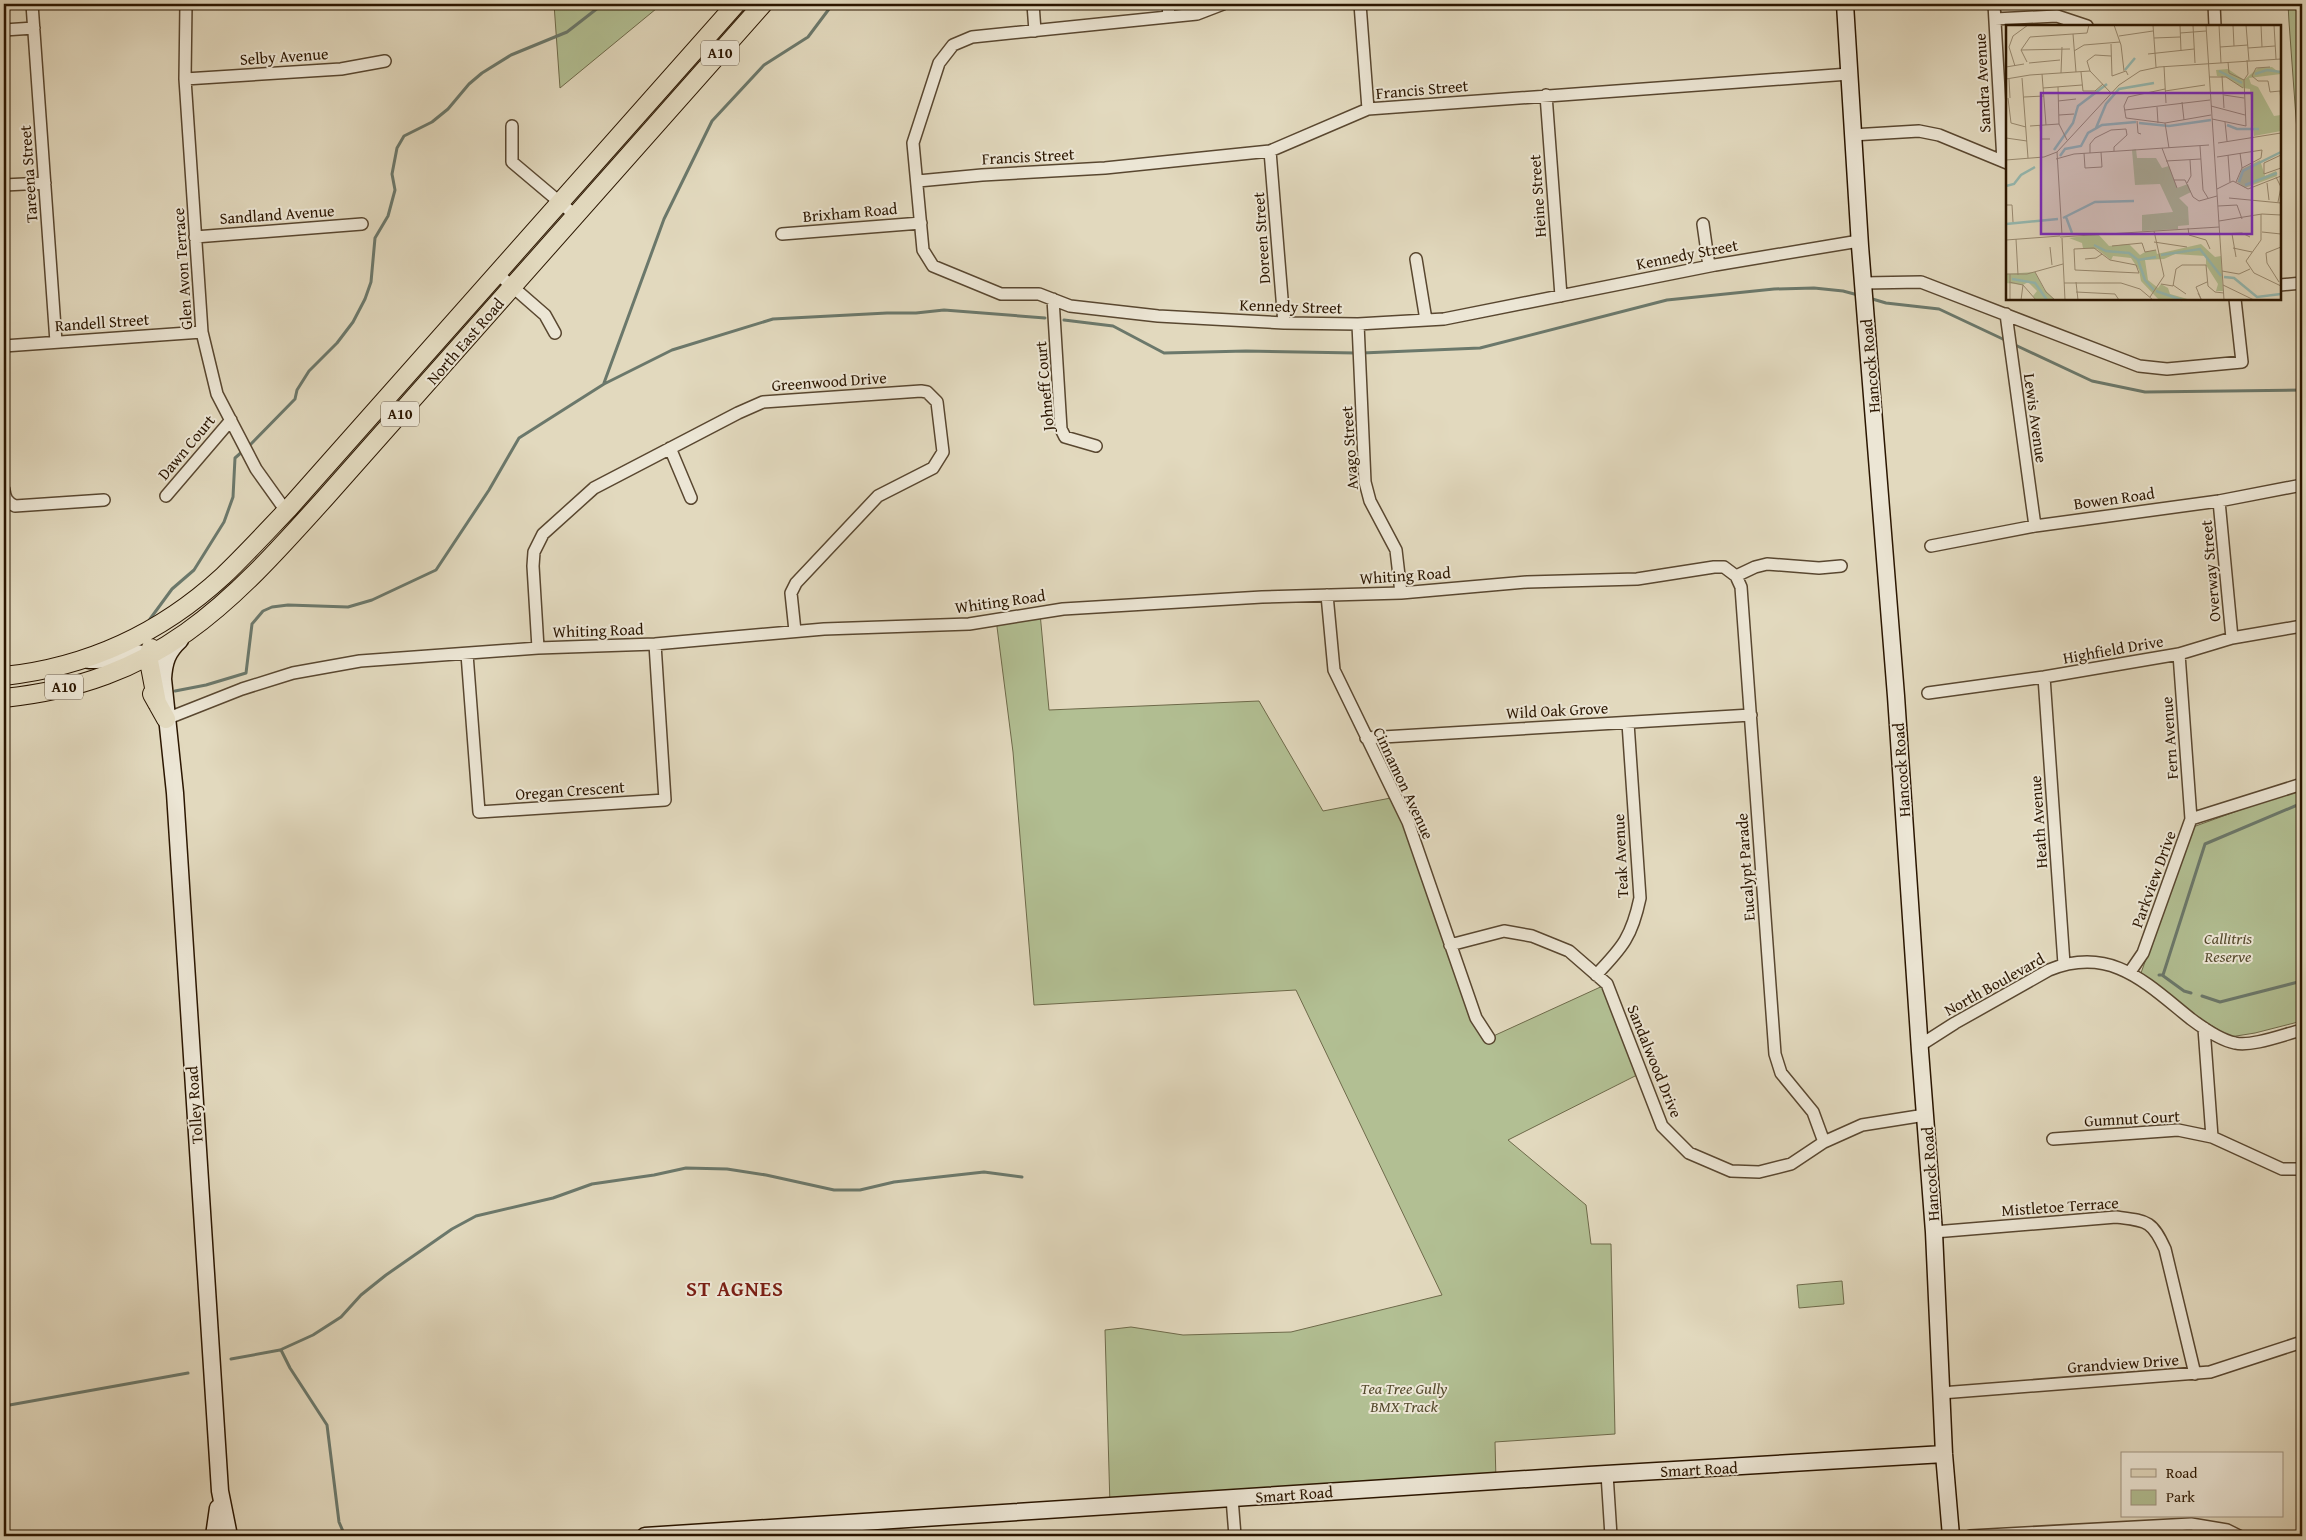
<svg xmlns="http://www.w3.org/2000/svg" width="2306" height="1540" font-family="'Gentium Book Plus',serif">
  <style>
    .green { fill: #b2bf93; stroke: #6e6a4a }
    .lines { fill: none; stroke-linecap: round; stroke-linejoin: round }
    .stream { stroke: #6b786b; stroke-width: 3 }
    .minor-casing { stroke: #594730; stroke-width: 14 }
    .secondary-casing { stroke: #2b1600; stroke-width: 19 }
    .primary-casing { stroke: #2b1600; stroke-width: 20 }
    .minor { stroke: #ece6d5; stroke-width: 11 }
    .secondary { stroke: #ece6d5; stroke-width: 16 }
    .primary { stroke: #e2d9be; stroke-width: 18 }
    .labels { text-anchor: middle; stroke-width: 4; stroke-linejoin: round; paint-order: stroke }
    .shield { fill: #ece6d5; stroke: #655440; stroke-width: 1 }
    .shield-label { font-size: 15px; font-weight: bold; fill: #2b1600 }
    .street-label { font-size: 16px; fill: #2b1600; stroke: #ece6d5 }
    .park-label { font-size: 16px; font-style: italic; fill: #54492c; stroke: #ece6d5 }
    .district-label { font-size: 21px; font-weight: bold; letter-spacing: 1px; fill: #7a1f14; stroke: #ece6d5 }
    .inset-river { fill: none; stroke: #95bab3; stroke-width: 2.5 }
    .inset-road { fill: none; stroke: #998b72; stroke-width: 1 }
    .view { fill: #7b2cbf; fill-opacity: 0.15; stroke: #7b2cbf; stroke-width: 2.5 }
    .inset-edge { fill: none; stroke: #2b1600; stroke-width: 2.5 }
  </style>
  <rect width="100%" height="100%" fill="#e2d9be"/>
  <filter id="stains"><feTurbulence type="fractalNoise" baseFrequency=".004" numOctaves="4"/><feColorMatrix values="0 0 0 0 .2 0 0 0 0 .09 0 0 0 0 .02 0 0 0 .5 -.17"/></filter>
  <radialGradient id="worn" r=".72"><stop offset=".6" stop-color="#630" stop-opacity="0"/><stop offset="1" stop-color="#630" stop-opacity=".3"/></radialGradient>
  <path class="green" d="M 554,4 L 662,4 L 560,88 Z
    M 2288,4 L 2302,4 L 2302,200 L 2289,22 Z
    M 1040,613 L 1049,710 L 1259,701 L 1323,811 L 1396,797 L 1489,1038 L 1607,984 L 1641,1073 L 1508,1140 L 1586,1205 L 1591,1244 L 1611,1244 L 1615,1434 L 1495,1442 L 1496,1481 L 1110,1506 L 1105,1330 L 1131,1327 L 1183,1335 L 1291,1332 L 1442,1295 L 1296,990 L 1034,1005 L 1013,752 L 996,619 Z
    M 2302,785 L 2302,1021 L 2255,1033 L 2230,1037 L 2193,1014 L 2141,973 L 2193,827 L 2270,799 Z
    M 1842,1281 L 1844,1304 L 1799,1308 L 1797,1285 Z"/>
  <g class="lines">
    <path class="stream" d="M 1869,298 L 1886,303 L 1939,309 L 2007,341
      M 1064,320 L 1113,326 L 1164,353 L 1246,351 L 1356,353
      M 2013,344 L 2092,381 L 2145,392 L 2302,390
      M 1362,353 L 1480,348 L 1667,300 L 1774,289 L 1814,288 L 1843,291 L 1858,295
      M 604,383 L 664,219 L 712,121 L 764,65 L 808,37 L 829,9 L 830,4
      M 248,447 L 295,399 L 297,390 L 309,371 L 337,343 L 353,322 L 365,299 L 371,282 L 375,238 L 388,216 L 395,190 L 392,174 L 397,148 L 404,136 L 432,122 L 448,109 L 469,84 L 482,73 L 511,55 L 567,32 L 603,4
      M 150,619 L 172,589 L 194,570 L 224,522 L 233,497 L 235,458 L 243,451
      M 175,691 L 206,685 L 246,673 L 252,624 L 263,611 L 272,607 L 288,605 L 348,607 L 372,600 L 436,570 L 489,490 L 519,438 L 604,384 L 672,350 L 773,319 L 887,313 L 916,313 L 944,310 L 1045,318
      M 2159,975 L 2163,975 L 2205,844 L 2302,803
      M 2162,975 L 2184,991 L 2191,993
      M 2202,996 L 2220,1002 L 2302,981
      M 281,1350 L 290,1368 L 327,1425 L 339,1522 L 345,1536
      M 231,1359 L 280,1350 L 313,1335 L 341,1317 L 361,1295 L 386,1275 L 452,1229 L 476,1216 L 553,1198 L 592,1184 L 654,1175 L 686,1168 L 727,1169 L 766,1175 L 834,1190 L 860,1190 L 894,1182 L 984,1172 L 1022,1177
      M 4,1406 L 188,1373"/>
    <g class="minor-casing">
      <path id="minor" d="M 32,4 L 56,342
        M 186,4 L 185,79 L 202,332 L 217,394 L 256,469 L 286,511
        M 1033,4 L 1035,31
        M 1168,4 L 1169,17
        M 1223,4 L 1197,14 L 972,37 L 953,45 L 939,63 L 913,143 L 923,250 L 933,266 L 1001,294 L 1039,294 L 1070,306 L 1158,316 L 1284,323 L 1358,324 L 1444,319 L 1715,265 L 1859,241
        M 1360,4 L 1368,109
        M 1994,4 L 2003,161
        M 2214,4 L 2215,26
        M 1995,19 L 2057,16 L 2087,26
        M 4,30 L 34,28
        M 185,79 L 341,69 L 385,61
        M 1546,95 L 1561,296
        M 512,126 L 512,162 L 576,216
        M 1852,135 L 1919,131 L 1939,135 L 2007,163
        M 1270,151 L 1284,323
        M 918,181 L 982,175 L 1105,168 L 1270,151 L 1368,109 L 1849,74
        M 4,185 L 45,183
        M 1703,224 L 1709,266
        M 782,234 L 921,223
        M 195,237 L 362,224
        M 1416,259 L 1426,320
        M 498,274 L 545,315 L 555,333
        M 1864,283 L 1921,282 L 2139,366 L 2167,369 L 2242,362 L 2235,299
        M 2280,285 L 2302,283
        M 1053,299 L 1061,429 L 1065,437 L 1096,446
        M 2006,314 L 2035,526
        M 1358,324 L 1365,482 L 1370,501 L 1396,550 L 1401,593
        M 4,346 L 202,332
        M 670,448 L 691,498
        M 4,490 C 5,498 7,502 15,506 L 104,500
        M 166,496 L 231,420
        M 2219,501 L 2232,638
        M 1931,546 L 2035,526 L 2219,501 L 2302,485
        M 1736,576 L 1741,587 L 1775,1054 L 1781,1073 L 1813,1112 L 1824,1142
        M 1327,595 L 1334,670 L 1408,822 L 1476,1018 L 1489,1038
        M 538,648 L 533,566 L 534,552 L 543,534 L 594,488 L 738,413 L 763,402 L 921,391 L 927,392 L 937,402 L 943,452 L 933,468 L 878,496 L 796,583 L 791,593 L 795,631
        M 467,654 L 479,812 L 665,800 L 655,644
        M 2179,654 L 2191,819
        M 2044,677 L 2064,964
        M 1928,693 L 2044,677 L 2179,654 L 2232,638 L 2302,626
        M 166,719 L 242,689 L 293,673 L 360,661 L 538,648 L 655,644 L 824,629 L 969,624 L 1063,609 L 1262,597 L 1401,593 L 1527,582 L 1637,579 L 1714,567 L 1724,567 L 1736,576 L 1755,567 L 1767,564 L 1819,568 L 1841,566
        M 1366,738 L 1751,715
        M 1450,945 L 1504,931 L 1532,936 L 1569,951 L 1607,984 L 1662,1126 L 1689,1153 L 1731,1171 L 1759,1172 L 1791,1164 L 1824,1142 L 1862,1125 L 1925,1115
        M 2130,972 L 2143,953 L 2191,819 L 2302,784
        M 1596,975 C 1623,947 1632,936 1640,898 L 1628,723
        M 2204,1028 L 2212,1137
        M 1919,1046 L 1955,1023 L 2049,970 C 2111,945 2146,983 2191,1019 C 2203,1028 2220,1040 2235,1043 C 2252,1047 2285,1034 2302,1030
        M 2053,1139 L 2178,1130 L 2212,1137 L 2282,1169 L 2302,1169
        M 1934,1232 L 2116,1217 C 2147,1221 2152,1220 2165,1249 L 2195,1374
        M 1941,1393 L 2210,1372 L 2302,1342
        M 1607,1474 L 1611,1536
        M 1232,1498 L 1235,1536
        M 1970,1536 L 2191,1524 L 2227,1530 L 2239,1536"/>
    </g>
    <g class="secondary-casing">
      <path id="secondary" d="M 1845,4 L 1860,246 L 1896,696 L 1920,1051 L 1934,1232 L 1944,1454 L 1951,1536
        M 180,640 C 167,652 164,662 163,679 L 175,793 L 220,1491 L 229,1536
        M 89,660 C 96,660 103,660 109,659 C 128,655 135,647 154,660
        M 214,1536 L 218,1508
        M 645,1536 L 1589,1475 L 1944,1454"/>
    </g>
    <g class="primary-casing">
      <path id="primary" d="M 151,648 L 148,656 L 157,703
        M 4,676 C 88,667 160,634 223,576 C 246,554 267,531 289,508 L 736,4
        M 152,694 L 166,719
        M 4,698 C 159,682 228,606 326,497 L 763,4"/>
    </g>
    <use href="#minor" class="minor"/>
    <use href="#secondary" class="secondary"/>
    <use href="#primary" class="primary"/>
  </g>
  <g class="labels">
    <g class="shield">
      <rect x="701" y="40.5" width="38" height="25" rx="4"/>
      <rect x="381" y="401.5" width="38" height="25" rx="4"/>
      <rect x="45" y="674.5" width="38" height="25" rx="4"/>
    </g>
    <g class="shield-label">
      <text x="720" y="58">A10</text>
      <text x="400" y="419">A10</text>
      <text x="64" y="692">A10</text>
    </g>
    <g class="street-label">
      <text transform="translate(284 56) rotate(-4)" y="6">Selby Avenue</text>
      <text transform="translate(1982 83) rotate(-93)" y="6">Sandra Avenue</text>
      <text transform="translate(1422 89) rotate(-5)" y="6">Francis Street</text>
      <text transform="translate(1028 156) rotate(-3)" y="6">Francis Street</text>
      <text transform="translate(28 174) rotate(-94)" y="6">Tareena Street</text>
      <text transform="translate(1537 196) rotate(-94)" y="6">Heine Street</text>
      <text transform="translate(850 212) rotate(-5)" y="6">Brixham Road</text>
      <text transform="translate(277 214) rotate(-4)" y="6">Sandland Avenue</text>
      <text transform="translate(1261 238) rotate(-94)" y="6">Doreen Street</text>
      <text transform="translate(1687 254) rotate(-11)" y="6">Kennedy Street</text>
      <text transform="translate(182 269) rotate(-94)" y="6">Glen Avon Terrace</text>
      <text transform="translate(1291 306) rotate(2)" y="6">Kennedy Street</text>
      <text transform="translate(102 322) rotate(-4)" y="6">Randell Street</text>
      <text transform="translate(465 341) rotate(-49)" y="6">North East Road</text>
      <text transform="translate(1870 366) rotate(-95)" y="6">Hancock Road</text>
      <text transform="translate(829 381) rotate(-4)" y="6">Greenwood Drive</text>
      <text transform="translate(1044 386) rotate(-95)" y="6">Johneff Court</text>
      <text transform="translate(2036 418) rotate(82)" y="6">Lewis Avenue</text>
      <text transform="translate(186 447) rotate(-50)" y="6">Dawn Court</text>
      <text transform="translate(1349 448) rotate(-94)" y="6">Avago Street</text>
      <text transform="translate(2114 498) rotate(-8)" y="6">Bowen Road</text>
      <text transform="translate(2210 571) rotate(-95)" y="6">Overway Street</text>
      <text transform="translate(1405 575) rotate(-4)" y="6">Whiting Road</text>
      <text transform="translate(1000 601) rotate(-8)" y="6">Whiting Road</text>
      <text transform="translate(598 630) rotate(-2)" y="6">Whiting Road</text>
      <text transform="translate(2113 649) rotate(-10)" y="6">Highfield Drive</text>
      <text transform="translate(1557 710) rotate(-3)" y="6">Wild Oak Grove</text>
      <text transform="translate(2169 738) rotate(-94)" y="6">Fern Avenue</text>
      <text transform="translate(1901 770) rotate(-94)" y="6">Hancock Road</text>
      <text transform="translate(1404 783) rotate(65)" y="6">Cinnamon Avenue</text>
      <text transform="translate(570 790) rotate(-4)" y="6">Oregan Crescent</text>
      <text transform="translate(2038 822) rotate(-94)" y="6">Heath Avenue</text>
      <text transform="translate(1620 856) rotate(-93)" y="6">Teak Avenue</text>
      <text transform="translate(1745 867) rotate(-94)" y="6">Eucalypt Parade</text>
      <text transform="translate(2153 879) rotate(-70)" y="6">Parkview Drive</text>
      <text transform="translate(1994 984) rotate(-29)" y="6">North Boulevard</text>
      <text transform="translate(1655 1061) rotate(68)" y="6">Sandalwood Drive</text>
      <text transform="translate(194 1105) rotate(-94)" y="6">Tolley Road</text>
      <text transform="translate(2132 1118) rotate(-3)" y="6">Gumnut Court</text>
      <text transform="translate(1930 1174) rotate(-94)" y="6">Hancock Road</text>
      <text transform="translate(2060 1206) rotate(-4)" y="6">Mistletoe Terrace</text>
      <text transform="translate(2123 1363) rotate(-4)" y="6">Grandview Drive</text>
      <text transform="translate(1699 1469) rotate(-3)" y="6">Smart Road</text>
      <text transform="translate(1294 1494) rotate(-4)" y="6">Smart Road</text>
    </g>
    <g class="park-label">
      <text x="2228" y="944">Callitris<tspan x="2228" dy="18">Reserve</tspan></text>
      <text x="1404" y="1394">Tea Tree Gully<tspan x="1404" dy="18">BMX Track</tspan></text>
    </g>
    <g class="district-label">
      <text x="735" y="1296">ST AGNES</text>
    </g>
  </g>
  <g transform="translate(2006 25)">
    <rect width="275" height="275" fill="#e2d9be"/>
    <path d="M 266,42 L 275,49 L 243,53 L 245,59 L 252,62 L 268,91 L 275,90 L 275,106 L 248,111 L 244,64 L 237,63 L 220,52 L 211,51 L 210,45 L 222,44 L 238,55 L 252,43 ZM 130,124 L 131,133 L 150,133 L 156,143 L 163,141 L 171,163 L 182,159 L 185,167 L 173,173 L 182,182 L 183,200 L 172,201 L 172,204 L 136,206 L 136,190 L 167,187 L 154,159 L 129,160 L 126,125 ZM 254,135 L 259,151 L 270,146 L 271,151 L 239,163 L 231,157 L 236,144 ZM 92,209 L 103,221 L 123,219 L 134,230 L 139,227 L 150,225 L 151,229 L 195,219 L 209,232 L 215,231 L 217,266 L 210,266 L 212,259 L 200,240 L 200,231 L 169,229 L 158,234 L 139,235 L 142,255 L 152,263 L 155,259 L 162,263 L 164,269 L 185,275 L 153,275 L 135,256 L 133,245 L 125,233 L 107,231 L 105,235 L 91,224 L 77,223 L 76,218 L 63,213 ZM 29,247 L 38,264 L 49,275 L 30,275 L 27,271 L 31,266 L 22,257 L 17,260 L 0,258 L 0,249 Z" fill="#b2bf93"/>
    <path class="inset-river" d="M 119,45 L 129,33M 213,46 L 236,58M 249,49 L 261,45 L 275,47M 133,98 L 163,101 L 205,95M 221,100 L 231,104 L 253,104M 90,103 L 100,79 L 113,64 L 148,58M 48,125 L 67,98 L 72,81 L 101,59M 54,131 L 59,124 L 75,121 L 82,108 L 96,100 L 130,97M 233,157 L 237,146 L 275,127M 239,160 L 271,148M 0,161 L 8,159 L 15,150 L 29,142M 60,192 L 66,208M 57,193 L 89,177 L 128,176M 0,199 L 52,194M 88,220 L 100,226 L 123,228 L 132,235 L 150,232M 155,230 L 194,224 L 215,251M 132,235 L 139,255 L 148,265M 218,252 L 228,253 L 251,272 L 275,269M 6,254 L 29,258 L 41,275M 150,266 L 176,275"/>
    <path class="inset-road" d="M 108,0 L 115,20 L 118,46M 147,0 L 150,42M 174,0 L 175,26M 187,0 L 189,38M 200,0 L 218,275M 213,0 L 215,38M 227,0 L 228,21M 240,0 L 243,36M 255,0 L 256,22M 268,0 L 270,34M 174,8 L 200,6M 67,9 L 70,47M 113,11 L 147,6M 148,13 L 174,12M 105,19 L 106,51 L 120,46 L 122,50M 214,22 L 242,20M 242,23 L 269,21M 15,25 L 64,24M 68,26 L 78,20 L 114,17M 142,29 L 188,24M 105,31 L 89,30 L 81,36 L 84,46 L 105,68M 21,37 L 15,25 L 24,12 L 81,8 L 83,0M 222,37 L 223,48 L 238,55 L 242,49 L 241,35M 23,38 L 54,35M 9,41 L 3,22 L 7,11 L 22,0M 158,41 L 160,78M 0,42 L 18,39M 264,42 L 250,43 L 246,51 L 252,56 L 262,56 L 264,67 L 274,66 L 275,76M 75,47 L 77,66 L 89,66 L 97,59M 55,48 L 56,22M 36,49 L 40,100M 24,50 L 84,46M 216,51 L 218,83M 203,52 L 220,52 L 237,63M 16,53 L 22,133M 0,54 L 24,50M 3,54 L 4,73M 52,62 L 53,99 L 61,115M 37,63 L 76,60M 159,64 L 122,72 L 118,81 L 120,93 L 159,98 L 205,90M 159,66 L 199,60M 218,70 L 238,73M 18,72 L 38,71M 2,73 L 5,98 L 20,102M 52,76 L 70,74M 176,77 L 178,95M 205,81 L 239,90M 151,82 L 152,98M 119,85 L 204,75M 53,90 L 68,89M 206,94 L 240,101 L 238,55M 131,96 L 132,108 L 135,109M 219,97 L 221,116M 159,98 L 163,123M 34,100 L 35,114 L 44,114M 24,101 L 53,99M 0,113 L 21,116M 212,118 L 275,108M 194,121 L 197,165 L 202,173M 156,123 L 171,163M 51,127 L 56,210M 78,128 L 79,143 L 96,142 L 95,127M 84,128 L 84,119 L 89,113 L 105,105 L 120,104 L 121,110 L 108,122 L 108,126M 234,128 L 236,143M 222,130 L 224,157M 275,130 L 258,138 L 258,149 L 275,143M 211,132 L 256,125 L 255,133 L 236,143 L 230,157M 50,134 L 68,129 L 203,120M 0,135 L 38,132 L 51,127 L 113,60 L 134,46 L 153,42 L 275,34M 160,136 L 195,134M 270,152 L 275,162 L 272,177M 168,155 L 179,155 L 187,172 L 193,176 L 211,171M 181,158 L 185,151 L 184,135M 261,158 L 263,175M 211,164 L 227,156 L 242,164 L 275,151M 223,173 L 275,178M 0,180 L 6,180 L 7,197M 212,181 L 231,180 L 236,194M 255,189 L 255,215 L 240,236 L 248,248 L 275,261M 213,196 L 256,189 L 275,190M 182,203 L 183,210 L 200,215 L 204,224M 256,207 L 275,209M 214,209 L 236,208 L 244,212M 226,209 L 230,232M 54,212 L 213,202M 56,213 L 59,275M 10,214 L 12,250M 0,215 L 54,211M 148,217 L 181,222M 106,221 L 136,218 L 139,227 L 150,225M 44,222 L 46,240M 88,223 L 104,235 L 130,240 L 133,248 L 69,245 L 68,224 ZM 227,223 L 246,227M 79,234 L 90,233 L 96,229M 216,246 L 233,249 L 244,244M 29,247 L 40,267 L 49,275M 0,249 L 21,249 L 57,239M 4,249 L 4,275M 3,257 L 17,260 L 30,275M 70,257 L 72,275M 273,257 L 261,238 L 260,228 L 275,222M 58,258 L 115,258 L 134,264 L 147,275M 155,259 L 167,261 L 170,244 L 176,240 L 200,240 L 202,261 L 209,267 L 218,268M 167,260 L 180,269M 217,260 L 248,275M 70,267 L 109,269 L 113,275M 192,268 L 195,274 L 190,262 L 201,257M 144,272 L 158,251 L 148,206M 15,275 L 17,260"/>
    <path class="view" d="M 35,68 L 246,68 L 246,209 L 35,209 Z"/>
    <rect width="275" height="275" class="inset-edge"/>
  </g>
  <rect width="2306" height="1540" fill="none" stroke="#e2d9be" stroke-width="20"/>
  <rect x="5" y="5" width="2296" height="1530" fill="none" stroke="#2b1600" stroke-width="2.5"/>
  <rect x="10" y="10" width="2286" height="1520" fill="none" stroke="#2b1600"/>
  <rect x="2121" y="1452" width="162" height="65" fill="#ece6d5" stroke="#9f9380"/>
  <rect x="2131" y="1469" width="25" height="8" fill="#e2d9be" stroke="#9f9380"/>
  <text x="2166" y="1478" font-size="15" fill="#2b1600">Road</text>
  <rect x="2131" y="1490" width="25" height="15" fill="#b2bf93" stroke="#9f9380"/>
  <text x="2166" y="1502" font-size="15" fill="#2b1600">Park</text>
  <rect width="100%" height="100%" filter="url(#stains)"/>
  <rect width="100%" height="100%" fill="url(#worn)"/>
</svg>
